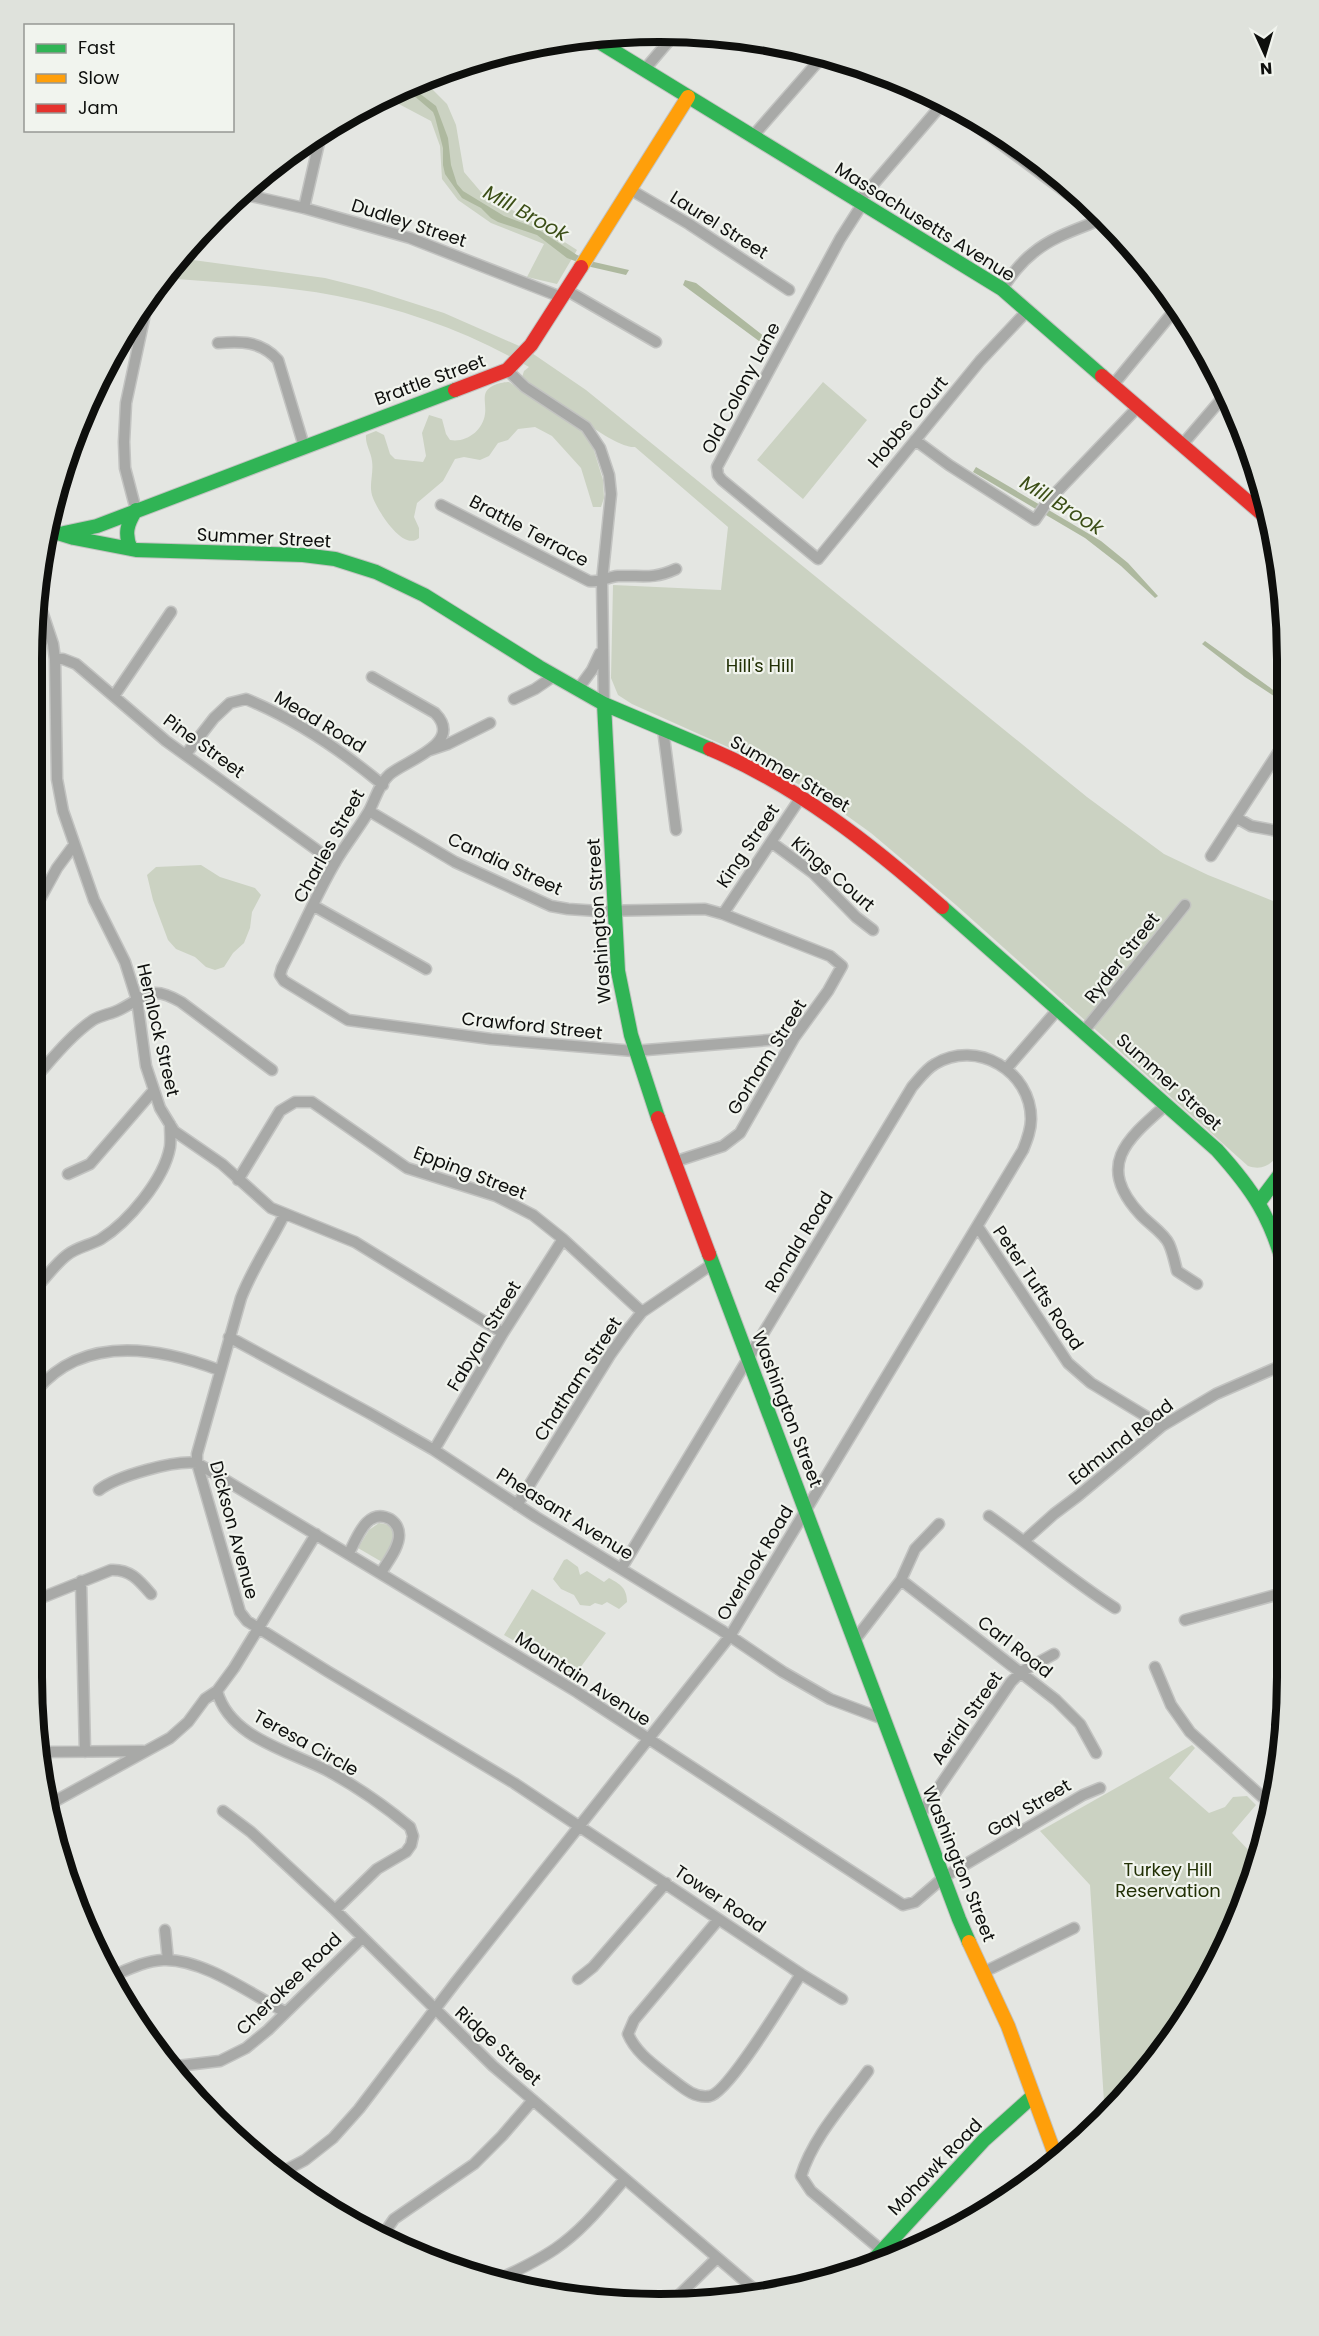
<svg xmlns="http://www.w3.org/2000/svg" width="1319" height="2336" font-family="Poppins,sans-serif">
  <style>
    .green { fill: #cbd2c2 }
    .water { fill: #aeb99f }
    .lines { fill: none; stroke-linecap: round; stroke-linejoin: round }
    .street-casing { stroke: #c2c3c1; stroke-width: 13 }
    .fast-casing { stroke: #c2c3c1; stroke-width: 16 }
    .slow-casing { stroke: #c2c3c1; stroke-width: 16 }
    .jam-casing { stroke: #c2c3c1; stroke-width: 16 }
    .street { stroke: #a8a9a7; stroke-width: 10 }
    .fast { stroke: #30b455; stroke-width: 14 }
    .slow { stroke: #ff9f0a; stroke-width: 14 }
    .jam { stroke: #e5322d; stroke-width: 14 }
    .labels { text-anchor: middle; stroke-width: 4.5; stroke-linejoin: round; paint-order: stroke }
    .street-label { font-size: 18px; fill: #0e0f0d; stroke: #f1f4ee }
    .park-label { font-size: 18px; fill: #223005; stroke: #f1f4ee }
    .water-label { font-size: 20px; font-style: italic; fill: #3b4e16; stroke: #f1f4ee }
    .rim { fill: none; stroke: #0e0f0d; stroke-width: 8 }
  </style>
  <rect width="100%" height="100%" fill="#e4e6e2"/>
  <path class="green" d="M 417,83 L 433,90 L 447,104 L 456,125 L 464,172 L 481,192 L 535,223 L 577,250 L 557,284 L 527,277 L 544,244 L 491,223 L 458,200 L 442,179 L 440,146 L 431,121 L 395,102 L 381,97 Z
    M 178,258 L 325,278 L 369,289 L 444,313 L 526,349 L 586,390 L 1087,797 L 1164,854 L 1208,875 L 1283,905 L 1284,1148 C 1274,1161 1266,1172 1248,1166 L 956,905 L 871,833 L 825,800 L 759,761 L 632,704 L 618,695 L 611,678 L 613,585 L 721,590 L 728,527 L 635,447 C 614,449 555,399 534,386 L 522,377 L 524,371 L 529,367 C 469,332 404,309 337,296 C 280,285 221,283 164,278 Z
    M 509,382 L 578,428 L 591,441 L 603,480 L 604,498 L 601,507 L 593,507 L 581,468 L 552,436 L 535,427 L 518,429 L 508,440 L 498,443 L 489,456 L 480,460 L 464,457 L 455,459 L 443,481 L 417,503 L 414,517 L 419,528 L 419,538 C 403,552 378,511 373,498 C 368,486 374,474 372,461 C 371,452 365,444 366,435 L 376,431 L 384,435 L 390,454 L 395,459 L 423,462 L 426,456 L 422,433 L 429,415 L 442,419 L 446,434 L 450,440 C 467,443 483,430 485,414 C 486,408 484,400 485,395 C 487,385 502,382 509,382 Z
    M 823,382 L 867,420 L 803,499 L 757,460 Z
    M 201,865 L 220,877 L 255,888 L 261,895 L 252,912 L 250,928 L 244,943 L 233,953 L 224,967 L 215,970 L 206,967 L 195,957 L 176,949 L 168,940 L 153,900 L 147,875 L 156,867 Z
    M 379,1523 L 389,1525 C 400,1539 390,1549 382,1562 L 358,1548 L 369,1530 Z
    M 567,1559 L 578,1567 L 580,1575 L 587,1571 L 604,1582 L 609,1578 C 620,1584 627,1588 627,1602 L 619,1609 L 607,1602 L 602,1605 L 595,1603 L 590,1606 L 580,1605 L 574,1595 L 561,1589 L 553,1579 L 564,1560 Z
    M 532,1589 L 606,1633 L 574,1676 L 504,1635 Z
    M 1192,1745 L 1195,1748 L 1169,1778 L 1209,1813 L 1225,1807 L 1233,1797 L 1247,1796 L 1256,1805 L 1232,1833 L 1258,1860 L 1254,1878 L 1203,1991 L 1132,2090 L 1105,2117 L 1090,1885 L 1040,1831 Z"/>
  <path class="water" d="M 410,86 L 436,106 L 448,138 L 451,165 L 457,184 L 463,191 L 504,216 L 536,228 L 577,255 L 594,262 L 629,270 L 626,275 L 591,267 L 567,258 L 537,235 L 498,222 L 491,218 L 481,208 L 462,198 L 445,174 L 443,165 L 443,148 L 435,117 L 433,112 L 405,88 Z
    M 685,280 L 696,283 L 770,341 L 767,347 L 683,285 Z
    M 976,467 L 1101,541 L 1128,563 L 1158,596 L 1155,598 L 1121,566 L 1085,538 L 973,472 Z
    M 1205,641 L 1283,697 L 1283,702 L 1245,677 L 1202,644 Z"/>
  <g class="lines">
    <g class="street-casing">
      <path id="street" d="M 645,69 L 674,35
        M 947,104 L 1102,219
        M 753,136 L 823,56
        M 631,190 L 689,224 L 789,290
        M 242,194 L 304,208 L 410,238 L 561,297
        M 859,201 L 944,102
        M 863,203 L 840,239 L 717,467 L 718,475 L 722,480 L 818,559 L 980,361 L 1028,310
        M 304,208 L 321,134
        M 1002,289 C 1011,276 1020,263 1033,253 C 1053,236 1081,228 1105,218
        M 566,290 L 656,342
        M 218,343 C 241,341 261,341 278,360 L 304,446
        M 507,370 L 525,387 L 586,427 L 600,448 L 609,475 L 611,494 L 602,581 L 604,704
        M 1113,385 L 1178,306
        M 915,440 L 949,465 L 1035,520 L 1048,501 L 1138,407
        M 1182,445 L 1224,396
        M 441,505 L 589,581 C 600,583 607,577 618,576 C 642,575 652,580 676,569
        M 136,510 L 125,468 L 124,442 L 126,403 L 148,300
        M 37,596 L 53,644 L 55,659 L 57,779 L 63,811 L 94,900 L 125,962 L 137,1000 L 146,1066 L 160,1108 L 174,1131 L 222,1164 L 271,1208 L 355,1242 L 503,1333
        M 55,659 L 63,659 L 76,664 L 166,741 L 335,863
        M 372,677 L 435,713 C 465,744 404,761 389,775 C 379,784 375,800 369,811 C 359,828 346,844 336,861 C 316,895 300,933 282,968 L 280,975 L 284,981 L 348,1020 L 491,1039 L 634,1051 L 794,1038
        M 578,689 L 592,670 L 600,653
        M 114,696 L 171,612
        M 514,699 L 535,689 L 554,676
        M 663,729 L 676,830
        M 430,750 L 448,744 L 490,723
        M 186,754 L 214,718 L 230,703 L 246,699 C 295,719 342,751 383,785
        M 369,811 L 455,862 L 551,906 L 568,909 L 598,911 L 705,909 L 723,914 L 830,956 L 842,966 L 828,991 L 794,1038 L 740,1133 L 723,1146 L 674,1162
        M 1237,818 L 1251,826 L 1283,832
        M 771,842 L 813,873 L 856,917 L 873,930
        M 1211,856 L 1283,745
        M 314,906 L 426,969
        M 34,910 L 57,868 L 74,845
        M 723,914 L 801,797
        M 1084,1031 L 1185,905
        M 1007,1068 L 1059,1008
        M 34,1079 C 53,1058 70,1036 93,1020 C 101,1015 111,1014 119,1010 C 147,996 150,984 181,1002 L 272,1070
        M 1167,1104 C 1127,1139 1095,1165 1140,1214 C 1149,1224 1164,1233 1169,1244 C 1173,1253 1175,1263 1177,1271 L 1197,1284
        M 68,1174 L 90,1164 L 154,1090
        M 238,1180 L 280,1111 L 295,1102 L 312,1102 L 407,1168 L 496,1196 L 533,1215 L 563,1239 L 642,1312
        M 284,1215 C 270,1243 252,1269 241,1298 L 197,1454 L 197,1463 L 240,1612 L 247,1621 L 327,1671 L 514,1783 L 801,1974 L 842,1999
        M 978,1227 L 1068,1363 L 1091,1383 L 1162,1426
        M 35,1289 C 46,1278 55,1264 67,1255 C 77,1247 91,1245 101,1239 C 128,1222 164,1180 170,1147 C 171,1140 170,1131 170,1124
        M 229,1337 L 371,1414 L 434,1450 L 536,1517 L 721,1630 L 783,1672 L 830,1699 L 883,1719
        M 36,1391 C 83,1334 158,1347 219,1370
        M 434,1450 L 503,1333 L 563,1239
        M 99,1490 C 117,1476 174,1460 197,1463 L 577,1692 L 903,1905 L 915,1902 L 944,1877 L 1083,1795 L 1100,1788
        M 517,1505 L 610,1355 L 630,1327 L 642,1312 L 711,1265
        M 989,1516 C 1032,1546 1071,1580 1115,1608
        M 1025,1540 L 1054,1514 L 1078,1496 L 1162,1426 L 1216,1394 L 1285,1364
        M 349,1553 C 357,1538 367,1507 390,1519 C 396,1523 399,1528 399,1535 C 399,1548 387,1562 381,1573
        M 901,1580 L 1056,1700 L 1080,1724 L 1096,1753
        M 81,1581 L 85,1752
        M 36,1600 L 111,1570 C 130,1569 139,1580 151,1594
        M 1185,1620 L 1286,1592
        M 854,1641 L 901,1580 L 915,1549 L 939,1524
        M 1155,1667 L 1171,1705 L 1190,1732 L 1269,1803
        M 217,1691 C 230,1739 291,1751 330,1772 C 357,1787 386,1807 410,1827 L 413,1836 L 411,1845 L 406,1852 L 377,1869 L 335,1910
        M 37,1752 L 143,1751
        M 48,1805 L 170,1738 L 188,1722 L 205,1699 L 217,1691 L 234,1668 L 316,1534
        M 223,1811 L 251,1832 L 335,1910 L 493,2066 L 761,2295
        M 920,1815 L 1011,1682 L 1021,1672 L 1054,1654
        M 718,1920 L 634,2020 L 628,2034 C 636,2053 654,2065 669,2077 C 681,2086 694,2099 710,2096 C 729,2092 787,1995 801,1974
        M 165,1930 L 168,1960
        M 984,1972 L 1074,1928
        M 110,1977 C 127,1970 144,1961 163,1960 C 202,1958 251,1994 285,2012
        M 578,1979 L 593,1967 L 666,1883
        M 169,2067 L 220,2061 L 246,2048 L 268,2030 L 362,1938
        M 868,2071 C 844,2104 813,2137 801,2176 L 811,2191 L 892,2259
        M 280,2173 L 305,2160 L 333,2138 L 359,2109 L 455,1983 L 730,1636 L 1023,1150 C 1027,1140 1031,1130 1031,1119 C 1031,1071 977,1039 935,1064 C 926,1069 919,1079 912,1087 L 621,1569
        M 384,2241 L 387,2229 L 394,2219 L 474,2164 L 502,2136 L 533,2100
        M 493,2282 C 514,2272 536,2262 555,2249 C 583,2230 603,2204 625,2179
        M 672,2302 L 717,2258"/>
    </g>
    <g class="fast-casing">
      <path id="fast" d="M 591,37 L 1002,289 L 1102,376
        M 48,530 L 74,538 L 136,550 L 303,555 L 335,559 L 376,572 L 424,595 L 539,667 L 604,704 L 710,749
        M 64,533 L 97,526 L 455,390
        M 131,549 C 124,534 127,524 136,510
        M 604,704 L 618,971 L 631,1035 L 658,1118
        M 942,907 L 1217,1150 C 1253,1190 1271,1217 1285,1270
        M 1260,1201 L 1284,1169
        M 709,1254 L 959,1919 L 969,1942
        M 867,2267 L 984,2140 L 1033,2096"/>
    </g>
    <g class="slow-casing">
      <path id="slow" d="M 581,267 L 688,97
        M 969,1942 L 1008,2026 L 1057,2160"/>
    </g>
    <g class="jam-casing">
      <path id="jam" d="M 1102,376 L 1268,519
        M 455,390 L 507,370 L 531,345 L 581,267
        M 710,749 C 797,786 871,844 942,907
        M 658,1118 L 709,1254"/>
    </g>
    <use href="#street" class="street"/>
    <use href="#fast" class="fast"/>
    <use href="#slow" class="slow"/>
    <use href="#jam" class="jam"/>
  </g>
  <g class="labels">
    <g class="street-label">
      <text transform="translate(925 222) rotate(32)" y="6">Massachusetts Avenue</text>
      <text transform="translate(409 223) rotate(18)" y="6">Dudley Street</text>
      <text transform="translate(719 225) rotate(32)" y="6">Laurel Street</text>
      <text transform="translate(430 380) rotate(-20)" y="6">Brattle Street</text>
      <text transform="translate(741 388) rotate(-62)" y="6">Old Colony Lane</text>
      <text transform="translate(908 422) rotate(-50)" y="6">Hobbs Court</text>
      <text transform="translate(529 531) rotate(28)" y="6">Brattle Terrace</text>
      <text transform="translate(264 538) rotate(3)" y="6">Summer Street</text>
      <text transform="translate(320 722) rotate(31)" y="6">Mead Road</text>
      <text transform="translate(204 746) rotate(36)" y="6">Pine Street</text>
      <text transform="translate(790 774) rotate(30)" y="6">Summer Street</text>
      <text transform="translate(329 846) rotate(-61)" y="6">Charles Street</text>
      <text transform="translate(748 846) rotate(-56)" y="6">King Street</text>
      <text transform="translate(505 864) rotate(25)" y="6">Candia Street</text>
      <text transform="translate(833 874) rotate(41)" y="6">Kings Court</text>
      <text transform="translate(599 921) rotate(-94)" y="6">Washington Street</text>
      <text transform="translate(1122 958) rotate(-52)" y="6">Ryder Street</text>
      <text transform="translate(532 1026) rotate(6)" y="6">Crawford Street</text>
      <text transform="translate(158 1030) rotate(77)" y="6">Hemlock Street</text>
      <text transform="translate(767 1057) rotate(-58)" y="6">Gorham Street</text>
      <text transform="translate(1169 1082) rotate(42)" y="6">Summer Street</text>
      <text transform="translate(470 1173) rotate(21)" y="6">Epping Street</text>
      <text transform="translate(799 1242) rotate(-59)" y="6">Ronald Road</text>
      <text transform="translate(1038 1288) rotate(56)" y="6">Peter Tufts Road</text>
      <text transform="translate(484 1336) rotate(-59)" y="6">Fabyan Street</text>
      <text transform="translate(578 1379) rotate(-57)" y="6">Chatham Street</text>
      <text transform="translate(787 1409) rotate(69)" y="6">Washington Street</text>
      <text transform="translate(1121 1442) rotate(-38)" y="6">Edmund Road</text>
      <text transform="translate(565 1514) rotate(32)" y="6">Pheasant Avenue</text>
      <text transform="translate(234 1530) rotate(75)" y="6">Dickson Avenue</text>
      <text transform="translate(755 1563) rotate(-59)" y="6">Overlook Road</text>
      <text transform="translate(1015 1647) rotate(38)" y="6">Carl Road</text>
      <text transform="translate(583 1679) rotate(33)" y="6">Mountain Avenue</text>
      <text transform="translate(967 1718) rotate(-55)" y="6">Aerial Street</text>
      <text transform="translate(306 1743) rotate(29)" y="6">Teresa Circle</text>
      <text transform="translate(1029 1808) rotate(-31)" y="6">Gay Street</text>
      <text transform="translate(959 1864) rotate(68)" y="6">Washington Street</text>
      <text transform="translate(720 1899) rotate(34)" y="6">Tower Road</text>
      <text transform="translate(289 1984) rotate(-44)" y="6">Cherokee Road</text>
      <text transform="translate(498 2046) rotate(42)" y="6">Ridge Street</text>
      <text transform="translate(935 2167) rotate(-46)" y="6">Mohawk Road</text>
    </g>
    <g class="park-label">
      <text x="760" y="672">Hill's Hill</text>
      <text x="1168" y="1876">Turkey Hill<tspan x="1168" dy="21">Reservation</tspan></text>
    </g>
    <g class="water-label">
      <text transform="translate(526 213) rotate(29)" y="7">Mill Brook</text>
      <text transform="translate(1062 505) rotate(32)" y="7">Mill Brook</text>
    </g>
  </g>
  <path d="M0 0H1319V2336H0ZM659 42H660A617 617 0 0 1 1277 659V1677A617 617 0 0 1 660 2294H659A617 617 0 0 1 42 1677V659A617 617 0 0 1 659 42Z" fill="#dfe2dc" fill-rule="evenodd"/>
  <path class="rim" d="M659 42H660A617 617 0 0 1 1277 659V1677A617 617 0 0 1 660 2294H659A617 617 0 0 1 42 1677V659A617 617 0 0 1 659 42Z"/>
  <rect x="24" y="24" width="210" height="108" fill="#f1f4ee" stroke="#969894" stroke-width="1.5"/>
  <rect x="36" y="44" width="30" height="9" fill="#30b455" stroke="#969894" stroke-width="1.5"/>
  <text x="78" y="54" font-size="18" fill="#0e0f0d">Fast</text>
  <rect x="36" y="74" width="30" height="9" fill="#ff9f0a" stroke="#969894" stroke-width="1.5"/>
  <text x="78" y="84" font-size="18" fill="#0e0f0d">Slow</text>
  <rect x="36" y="104" width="30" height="9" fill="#e5322d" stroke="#969894" stroke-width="1.5"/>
  <text x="78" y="114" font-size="18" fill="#0e0f0d">Jam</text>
  <g transform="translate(1265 54) rotate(176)" stroke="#f1f4ee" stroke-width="4.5" paint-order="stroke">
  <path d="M0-4.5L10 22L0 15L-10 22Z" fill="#0e0f0d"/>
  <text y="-9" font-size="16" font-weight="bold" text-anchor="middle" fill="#0e0f0d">N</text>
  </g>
</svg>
